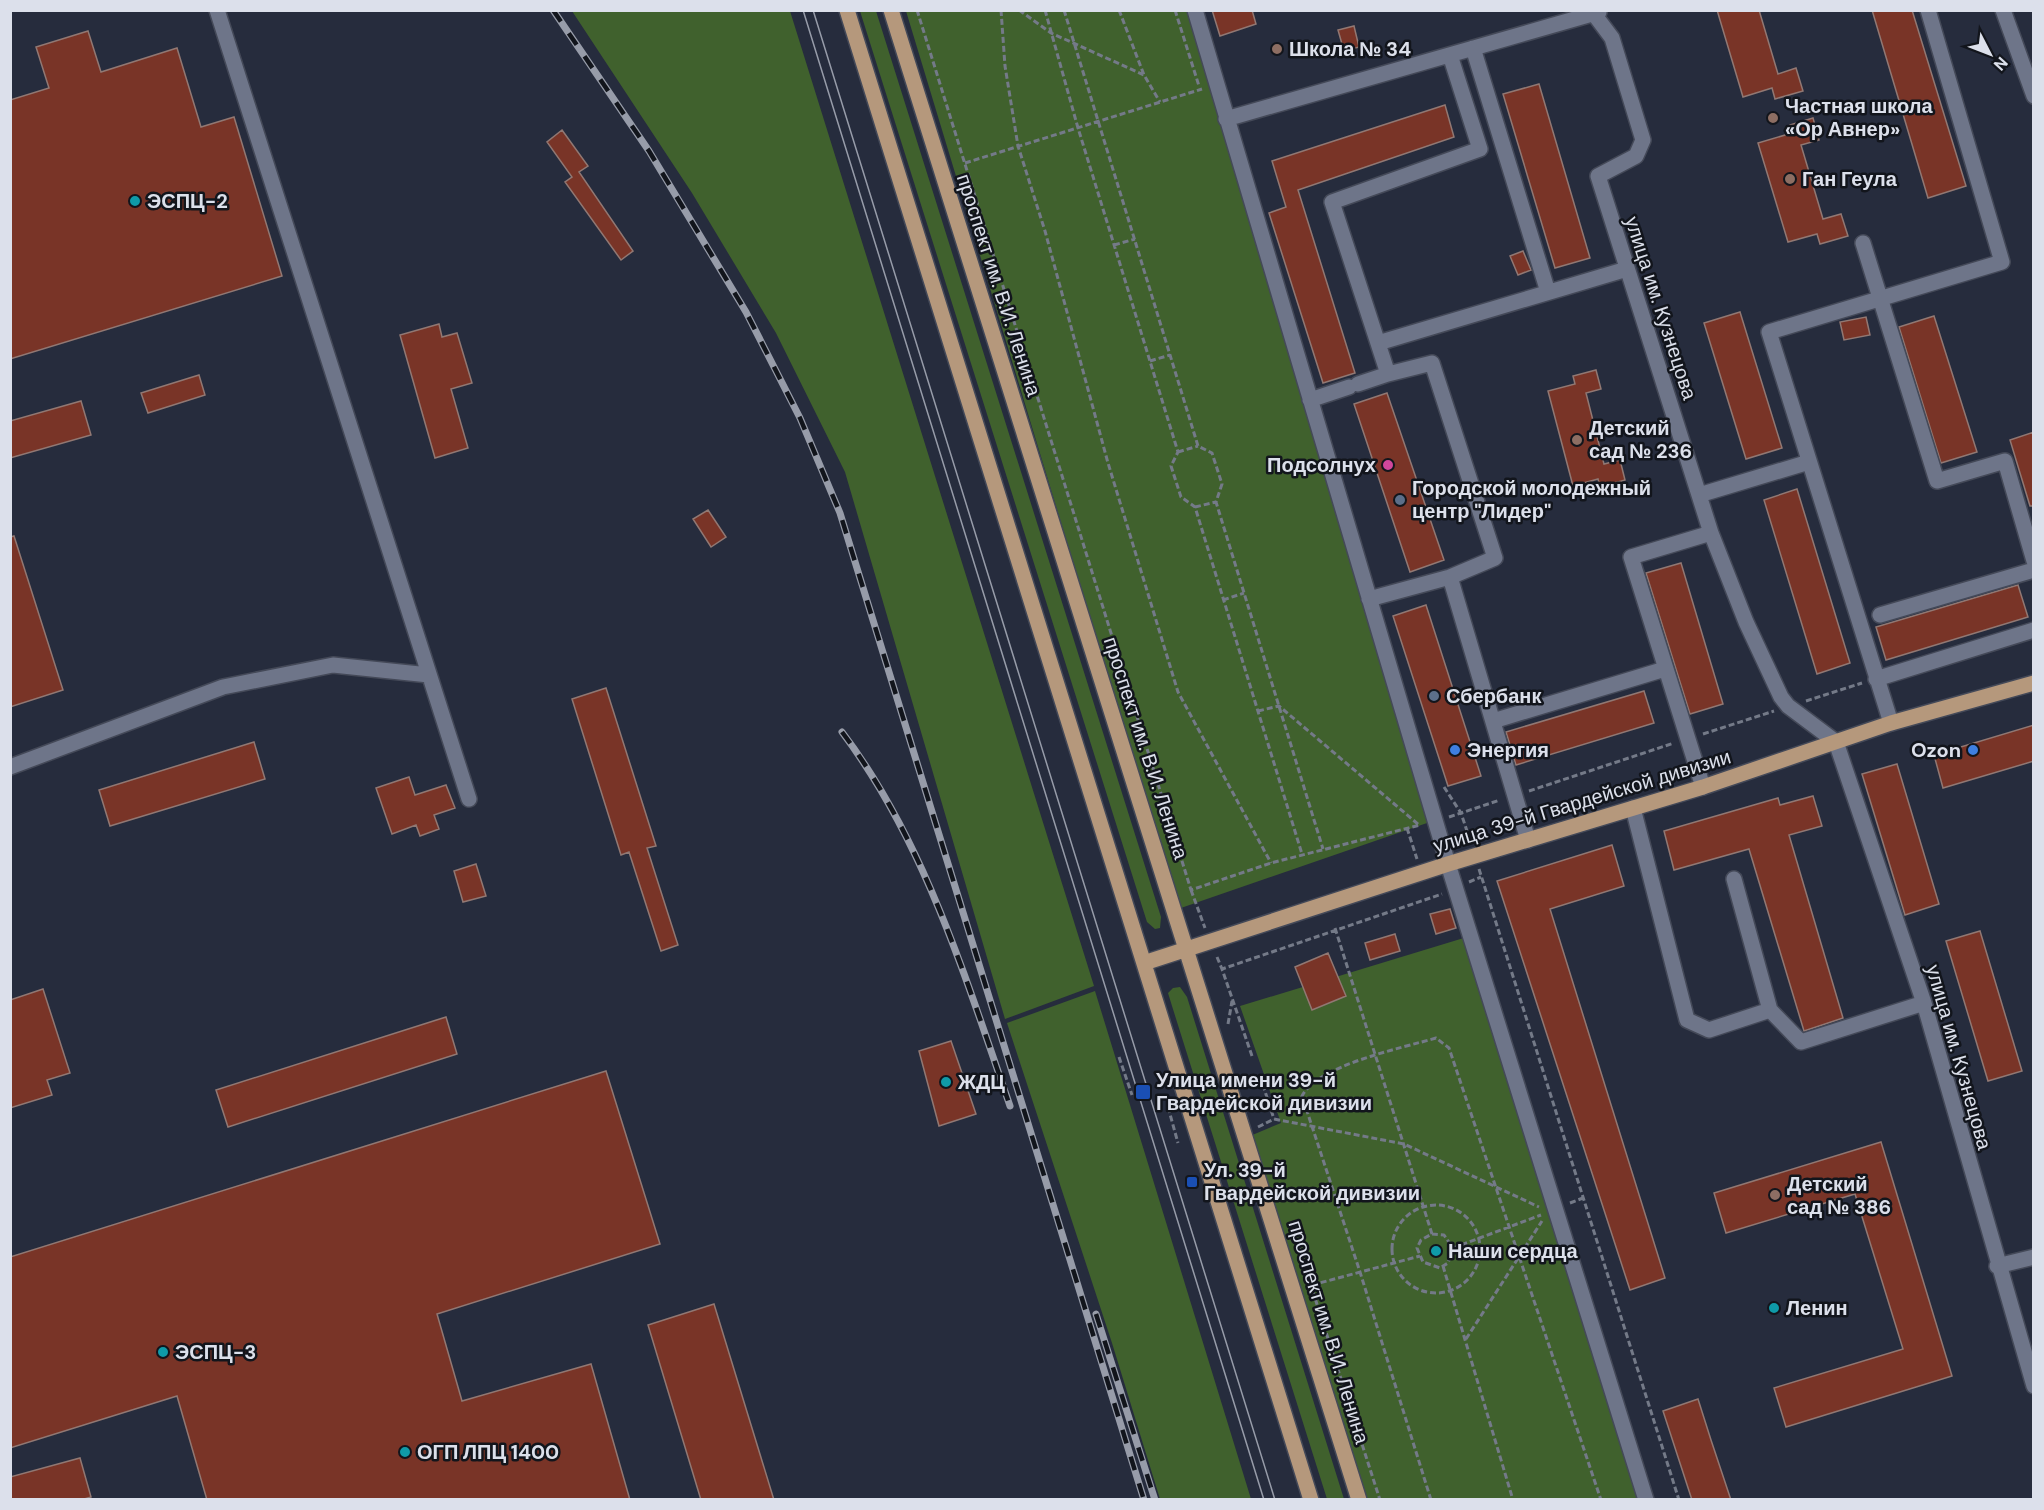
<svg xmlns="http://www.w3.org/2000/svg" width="2044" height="1510" font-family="'DM Sans',sans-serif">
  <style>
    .green { fill: #40612d }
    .building { fill: #793427; stroke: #917873; stroke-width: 1.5 }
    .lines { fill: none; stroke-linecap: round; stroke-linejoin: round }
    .minor-casing { stroke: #444958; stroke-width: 18 }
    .major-casing { stroke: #444958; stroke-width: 18 }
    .path { stroke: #747a88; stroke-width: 3; stroke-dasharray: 6 3; stroke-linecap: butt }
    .minor { stroke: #6e7589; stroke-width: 15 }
    .major { stroke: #b5987c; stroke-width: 15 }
    .tram { stroke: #979ca9; stroke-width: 1.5 }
    .rail-casing { stroke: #979ca9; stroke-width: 7 }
    .rail { stroke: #12151c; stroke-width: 4.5; stroke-dasharray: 14; stroke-linecap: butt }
    .education-dot { fill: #8d6e63; stroke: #12151c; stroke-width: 2 }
    .culture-dot { fill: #0f9aa8; stroke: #12151c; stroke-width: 2 }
    .hotel-dot { fill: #d1479c; stroke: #12151c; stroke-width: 2 }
    .service-dot { fill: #5c6f8a; stroke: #12151c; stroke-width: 2 }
    .shop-dot { fill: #3f7fe0; stroke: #12151c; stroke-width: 2 }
    .transit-dot { fill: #1a4fb4; stroke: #12151c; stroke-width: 2 }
    .labels { text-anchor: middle; stroke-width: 5; stroke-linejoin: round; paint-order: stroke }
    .poi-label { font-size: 20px; font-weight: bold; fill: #dce0eb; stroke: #12151c; text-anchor: start }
    .street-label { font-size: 20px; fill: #dce0eb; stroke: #12151c }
  </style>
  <rect width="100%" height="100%" fill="#262c3d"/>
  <path class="green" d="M 572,11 L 790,11 L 1094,986 L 1005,1019 L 845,472 L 776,333 L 692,193 Z
    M 860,11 L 876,11 L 1161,917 L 1160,928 L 1155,929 L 1147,922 Z
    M 906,11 L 1189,11 L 1224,118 L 1427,823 L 1178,909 Z
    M 1467,937 L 1643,1499 L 1365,1499 L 1250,1136 L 1281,1123 L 1240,1006 Z
    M 1180,987 L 1187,997 L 1344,1499 L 1327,1499 L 1172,1006 L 1168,993 L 1173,988 Z
    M 1095,991 L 1251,1499 L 1160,1499 L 1112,1343 L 1007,1023 Z"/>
  <path class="building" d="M 1212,10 L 1252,10 L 1256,24 L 1220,36 Z
    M 1717,10 L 1759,10 L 1778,74 L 1796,68 L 1803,91 L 1775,99 L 1772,88 L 1743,97 Z
    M 1872,10 L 1912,10 L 1966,186 L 1928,198 Z
    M 1354,26 L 1359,47 L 1344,51 L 1338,30 Z
    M 88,31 L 101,72 L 177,48 L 201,127 L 234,117 L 282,276 L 10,359 L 10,100 L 49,88 L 36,47 Z
    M 1539,84 L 1590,258 L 1555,268 L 1503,94 Z
    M 1445,105 L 1454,137 L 1298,190 L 1355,373 L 1323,383 L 1269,213 L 1286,207 L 1272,161 Z
    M 1813,118 L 1819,140 L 1801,145 L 1823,219 L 1841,214 L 1848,236 L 1820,244 L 1817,234 L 1788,242 L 1758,143 L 1792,133 L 1790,125 Z
    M 562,130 L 588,166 L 579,172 L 633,251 L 621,260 L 565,182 L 572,177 L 547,142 Z
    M 1523,251 L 1531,270 L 1518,275 L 1510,256 Z
    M 1740,312 L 1782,448 L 1746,459 L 1704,323 Z
    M 1934,316 L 1977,452 L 1941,463 L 1899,327 Z
    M 1866,317 L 1870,335 L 1844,340 L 1840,322 Z
    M 439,324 L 442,337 L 457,333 L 472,383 L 451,389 L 468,448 L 435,458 L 400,335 Z
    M 1596,370 L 1601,389 L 1586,393 L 1604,464 L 1620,460 L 1625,480 L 1600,487 L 1598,479 L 1573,486 L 1548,391 L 1575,384 L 1573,376 Z
    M 199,375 L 205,395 L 148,413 L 141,393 Z
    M 1387,393 L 1444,560 L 1410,572 L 1354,404 Z
    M 81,401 L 91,435 L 10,458 L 10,421 Z
    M 2034,432 L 2034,506 L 2030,506 L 2010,440 Z
    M 1797,489 L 1850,663 L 1817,674 L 1764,500 Z
    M 708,510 L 726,537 L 711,547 L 693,519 Z
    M 14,536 L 63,690 L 10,707 L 10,537 Z
    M 1681,563 L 1723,704 L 1690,714 L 1646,573 Z
    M 2018,585 L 2028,617 L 1886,660 L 1876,627 Z
    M 1426,605 L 1481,776 L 1448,786 L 1393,616 Z
    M 606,688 L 656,846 L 647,848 L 678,945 L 661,951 L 629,852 L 621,855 L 572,699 Z
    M 1644,691 L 1654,723 L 1516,765 L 1506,732 Z
    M 2034,725 L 2034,761 L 1943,788 L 1934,755 Z
    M 254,742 L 265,779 L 110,826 L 99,790 Z
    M 1897,764 L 1939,904 L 1905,915 L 1862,774 Z
    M 409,777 L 415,795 L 446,785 L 455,808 L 434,815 L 439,829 L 420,836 L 416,825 L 392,834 L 376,788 Z
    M 1813,796 L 1822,826 L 1789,835 L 1843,1018 L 1804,1031 L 1749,849 L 1674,870 L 1664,831 L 1778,798 L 1780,805 Z
    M 1612,845 L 1624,886 L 1550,909 L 1665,1278 L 1630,1290 L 1497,881 Z
    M 476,864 L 486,896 L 463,902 L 454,871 Z
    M 1450,909 L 1456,928 L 1436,934 L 1430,914 Z
    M 1980,931 L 2022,1071 L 1988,1081 L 1946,941 Z
    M 1395,934 L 1400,951 L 1370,960 L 1365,943 Z
    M 1328,953 L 1346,996 L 1312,1010 L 1295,967 Z
    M 43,989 L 70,1073 L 47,1080 L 52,1095 L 10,1108 L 10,1000 Z
    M 446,1017 L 457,1054 L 228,1127 L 216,1090 Z
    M 951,1041 L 976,1114 L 939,1126 L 919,1051 Z
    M 606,1071 L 660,1244 L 437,1314 L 462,1401 L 591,1364 L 630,1500 L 207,1500 L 177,1396 L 10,1448 L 10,1257 Z
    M 1881,1142 L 1952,1376 L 1786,1427 L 1774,1388 L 1903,1349 L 1855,1194 L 1726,1233 L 1714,1193 Z
    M 714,1304 L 774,1500 L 701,1500 L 648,1325 Z
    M 1698,1399 L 1711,1440 L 1731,1500 L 1692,1500 L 1663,1411 Z
    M 80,1458 L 91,1497 L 81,1500 L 10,1500 L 10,1477 Z"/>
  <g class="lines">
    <g class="minor-casing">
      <path id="minor" d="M 217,10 L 469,799
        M 1195,10 L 1448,864 L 1646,1500
        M 1591,10 L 1612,38 L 1643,140 L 1636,156 L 1598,176 L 1711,533 L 1746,622 L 1781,697 L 1788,706 L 1836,742 L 1924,1003 L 2034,1386
        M 2003,10 L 2034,96
        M 1473,48 L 1548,292
        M 1450,55 L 1480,149 L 1332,202 L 1388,374 L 1432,363 L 1495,558 L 1450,577 L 1528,840
        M 1226,119 L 1599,12
        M 1863,243 L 1937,481 L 2005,461 L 2034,561
        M 1378,343 L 1627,269
        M 1358,384 L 1388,374
        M 1310,400 L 1349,387
        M 1699,495 L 1809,462
        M 1369,599 L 1450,577
        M 1880,615 L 2034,570
        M 1876,679 L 2034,630
        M 1493,721 L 1665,669
        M 1891,723 L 1769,332 L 2002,262 L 1928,10
        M 10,767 L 223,687 L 333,665 L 429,675
        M 1703,787 L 1631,557 L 1711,533
        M 1633,808 L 1687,1020 L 1709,1030 L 1770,1010 L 1801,1042 L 1924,1003
        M 1734,879 L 1770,1010
        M 1997,1266 L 2034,1257"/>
    </g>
    <g class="major-casing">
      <path id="major" d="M 847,10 L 1311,1500
        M 891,10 L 1359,1500
        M 1144,963 L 1448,864 L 1703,787 L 1891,723 L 2034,683"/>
    </g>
    <path class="path" d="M 917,10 L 1191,890 L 1271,863 L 1420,825
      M 1001,10 L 1005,66 L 1018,146 L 1045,231 L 1108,463 L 1178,692 L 1271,863
      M 1019,10 L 1051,33 L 1144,75
      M 1045,10 L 1078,128 L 1178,452 L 1171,466 L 1181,497 L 1195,507 L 1302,854
      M 1064,10 L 1198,446 L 1212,453 L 1222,484 L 1216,502 L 1323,849
      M 1119,10 L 1144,75 L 1160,102
      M 1175,10 L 1199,86
      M 965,163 L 1202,89
      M 1114,245 L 1135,239
      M 1150,361 L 1170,355
      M 1178,452 L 1198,446
      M 1195,507 L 1216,502
      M 1223,600 L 1244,593
      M 1806,701 L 1862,683
      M 1258,711 L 1279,706 L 1419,825
      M 1703,734 L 1774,711
      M 1444,787 L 1461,813 L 1470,840
      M 1529,791 L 1674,743
      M 1449,817 L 1500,800
      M 1407,828 L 1417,859
      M 1479,869 L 1679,1500
      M 1469,882 L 1481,877
      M 1191,890 L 1205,928
      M 1335,928 L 1432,1234 L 1421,1240 L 1417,1248 L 1423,1262 L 1440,1268 L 1448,1263 L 1453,1248 L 1444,1235 L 1432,1234
      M 1217,957 L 1222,969
      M 1228,1024 L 1232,1001
      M 1252,1056 L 1222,969 L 1442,894
      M 1119,1057 L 1132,1095
      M 1260,1076 L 1274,1119
      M 1168,1107 L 1178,1143
      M 1258,1127 L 1274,1119 L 1404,1144 L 1539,1207
      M 1570,1203 L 1583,1198
      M1392 1249a44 44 0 1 1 88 0a44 44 0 1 1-88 0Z
      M 1296,1239 L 1380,1500
      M 1453,1248 L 1541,1215
      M 1443,1266 L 1513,1500
      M 1312,1285 L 1420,1256
      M 1466,1339 L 1542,1221
      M 1431,1500 L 1360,1272 L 1302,1096 C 1318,1065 1402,1048 1436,1038 L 1449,1048 L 1601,1500"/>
    <use href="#minor" class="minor"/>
    <use href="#major" class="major"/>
    <path class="tram" d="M 803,10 L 1264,1500
      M 813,10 L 1275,1500"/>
    <g class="rail-casing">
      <path id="rail" d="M 553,10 L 649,151 L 746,312 L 800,418 L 840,513 L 1144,1500
        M 842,732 C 925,842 965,977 1010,1106
        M 1096,1314 L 1155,1500"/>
    </g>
    <use href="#rail" class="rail"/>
  </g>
  <g class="education-dot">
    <circle cx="1277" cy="49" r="6"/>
    <circle cx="1773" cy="118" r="6"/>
    <circle cx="1790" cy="179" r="6"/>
    <circle cx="1577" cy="440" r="6"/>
    <circle cx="1775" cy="1195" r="6"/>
  </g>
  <g class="culture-dot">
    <circle cx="135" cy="201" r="6"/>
    <circle cx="946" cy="1082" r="6"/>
    <circle cx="1436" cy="1251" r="6"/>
    <circle cx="1774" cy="1308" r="6"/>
    <circle cx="163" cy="1352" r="6"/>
    <circle cx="405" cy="1452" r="6"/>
  </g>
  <circle class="hotel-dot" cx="1388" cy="465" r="6"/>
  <g class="service-dot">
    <circle cx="1400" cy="500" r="6"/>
    <circle cx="1434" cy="696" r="6"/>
  </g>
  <g class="shop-dot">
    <circle cx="1455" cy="750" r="6"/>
    <circle cx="1973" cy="750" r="6"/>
  </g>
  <g class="transit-dot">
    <rect x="1135" y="1084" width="16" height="16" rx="3"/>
    <rect x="1186" y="1176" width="12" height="12" rx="3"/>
  </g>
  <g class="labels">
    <g class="poi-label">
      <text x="1289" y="56">Школа № 34</text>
      <text x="1785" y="113">Частная школа<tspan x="1785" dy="23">«Ор Авнер»</tspan></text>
      <text x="1802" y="186">Ган Геула</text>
      <text x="147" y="208">ЭСПЦ-2</text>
      <text x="1589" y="435">Детский<tspan x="1589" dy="23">сад № 236</tspan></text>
      <text x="1376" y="472" text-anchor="end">Подсолнух</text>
      <text x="1412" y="495">Городской молодежный<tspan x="1412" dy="23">центр "Лидер"</tspan></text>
      <text x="1446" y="703">Сбербанк</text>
      <text x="1467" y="757">Энергия</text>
      <text x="1961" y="757" text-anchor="end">Ozon</text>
      <text x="1156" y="1087">Улица имени 39-й<tspan x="1156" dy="23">Гвардейской дивизии</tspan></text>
      <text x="958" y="1089">ЖДЦ</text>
      <text x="1204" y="1177">Ул. 39-й<tspan x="1204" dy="23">Гвардейской дивизии</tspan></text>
      <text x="1787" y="1191">Детский<tspan x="1787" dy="23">сад № 386</tspan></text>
      <text x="1448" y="1258">Наши сердца</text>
      <text x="1786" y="1315">Ленин</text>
      <text x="175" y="1359">ЭСПЦ-3</text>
      <text x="417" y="1459">ОГП ЛПЦ 1400</text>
    </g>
    <g class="street-label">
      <text transform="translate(999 285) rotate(72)" y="7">проспект им. В.И. Ленина</text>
      <text transform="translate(1661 308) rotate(72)" y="7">улица им. Кузнецова</text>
      <text transform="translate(1146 748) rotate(72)" y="7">проспект им. В.И. Ленина</text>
      <text transform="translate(1582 801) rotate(-17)" y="7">улица 39-й Гвардейской дивизии</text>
      <text transform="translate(1959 1057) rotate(74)" y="7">улица им. Кузнецова</text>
      <text transform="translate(1329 1332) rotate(73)" y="7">проспект им. В.И. Ленина</text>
    </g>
  </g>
  <rect width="2044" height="1510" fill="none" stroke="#dce0eb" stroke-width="24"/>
  <g transform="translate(1990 54) rotate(132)" stroke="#12151c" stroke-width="4.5" paint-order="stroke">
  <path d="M0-4.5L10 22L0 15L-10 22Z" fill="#dce0eb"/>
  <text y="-9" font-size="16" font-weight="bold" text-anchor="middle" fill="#dce0eb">N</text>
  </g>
</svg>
